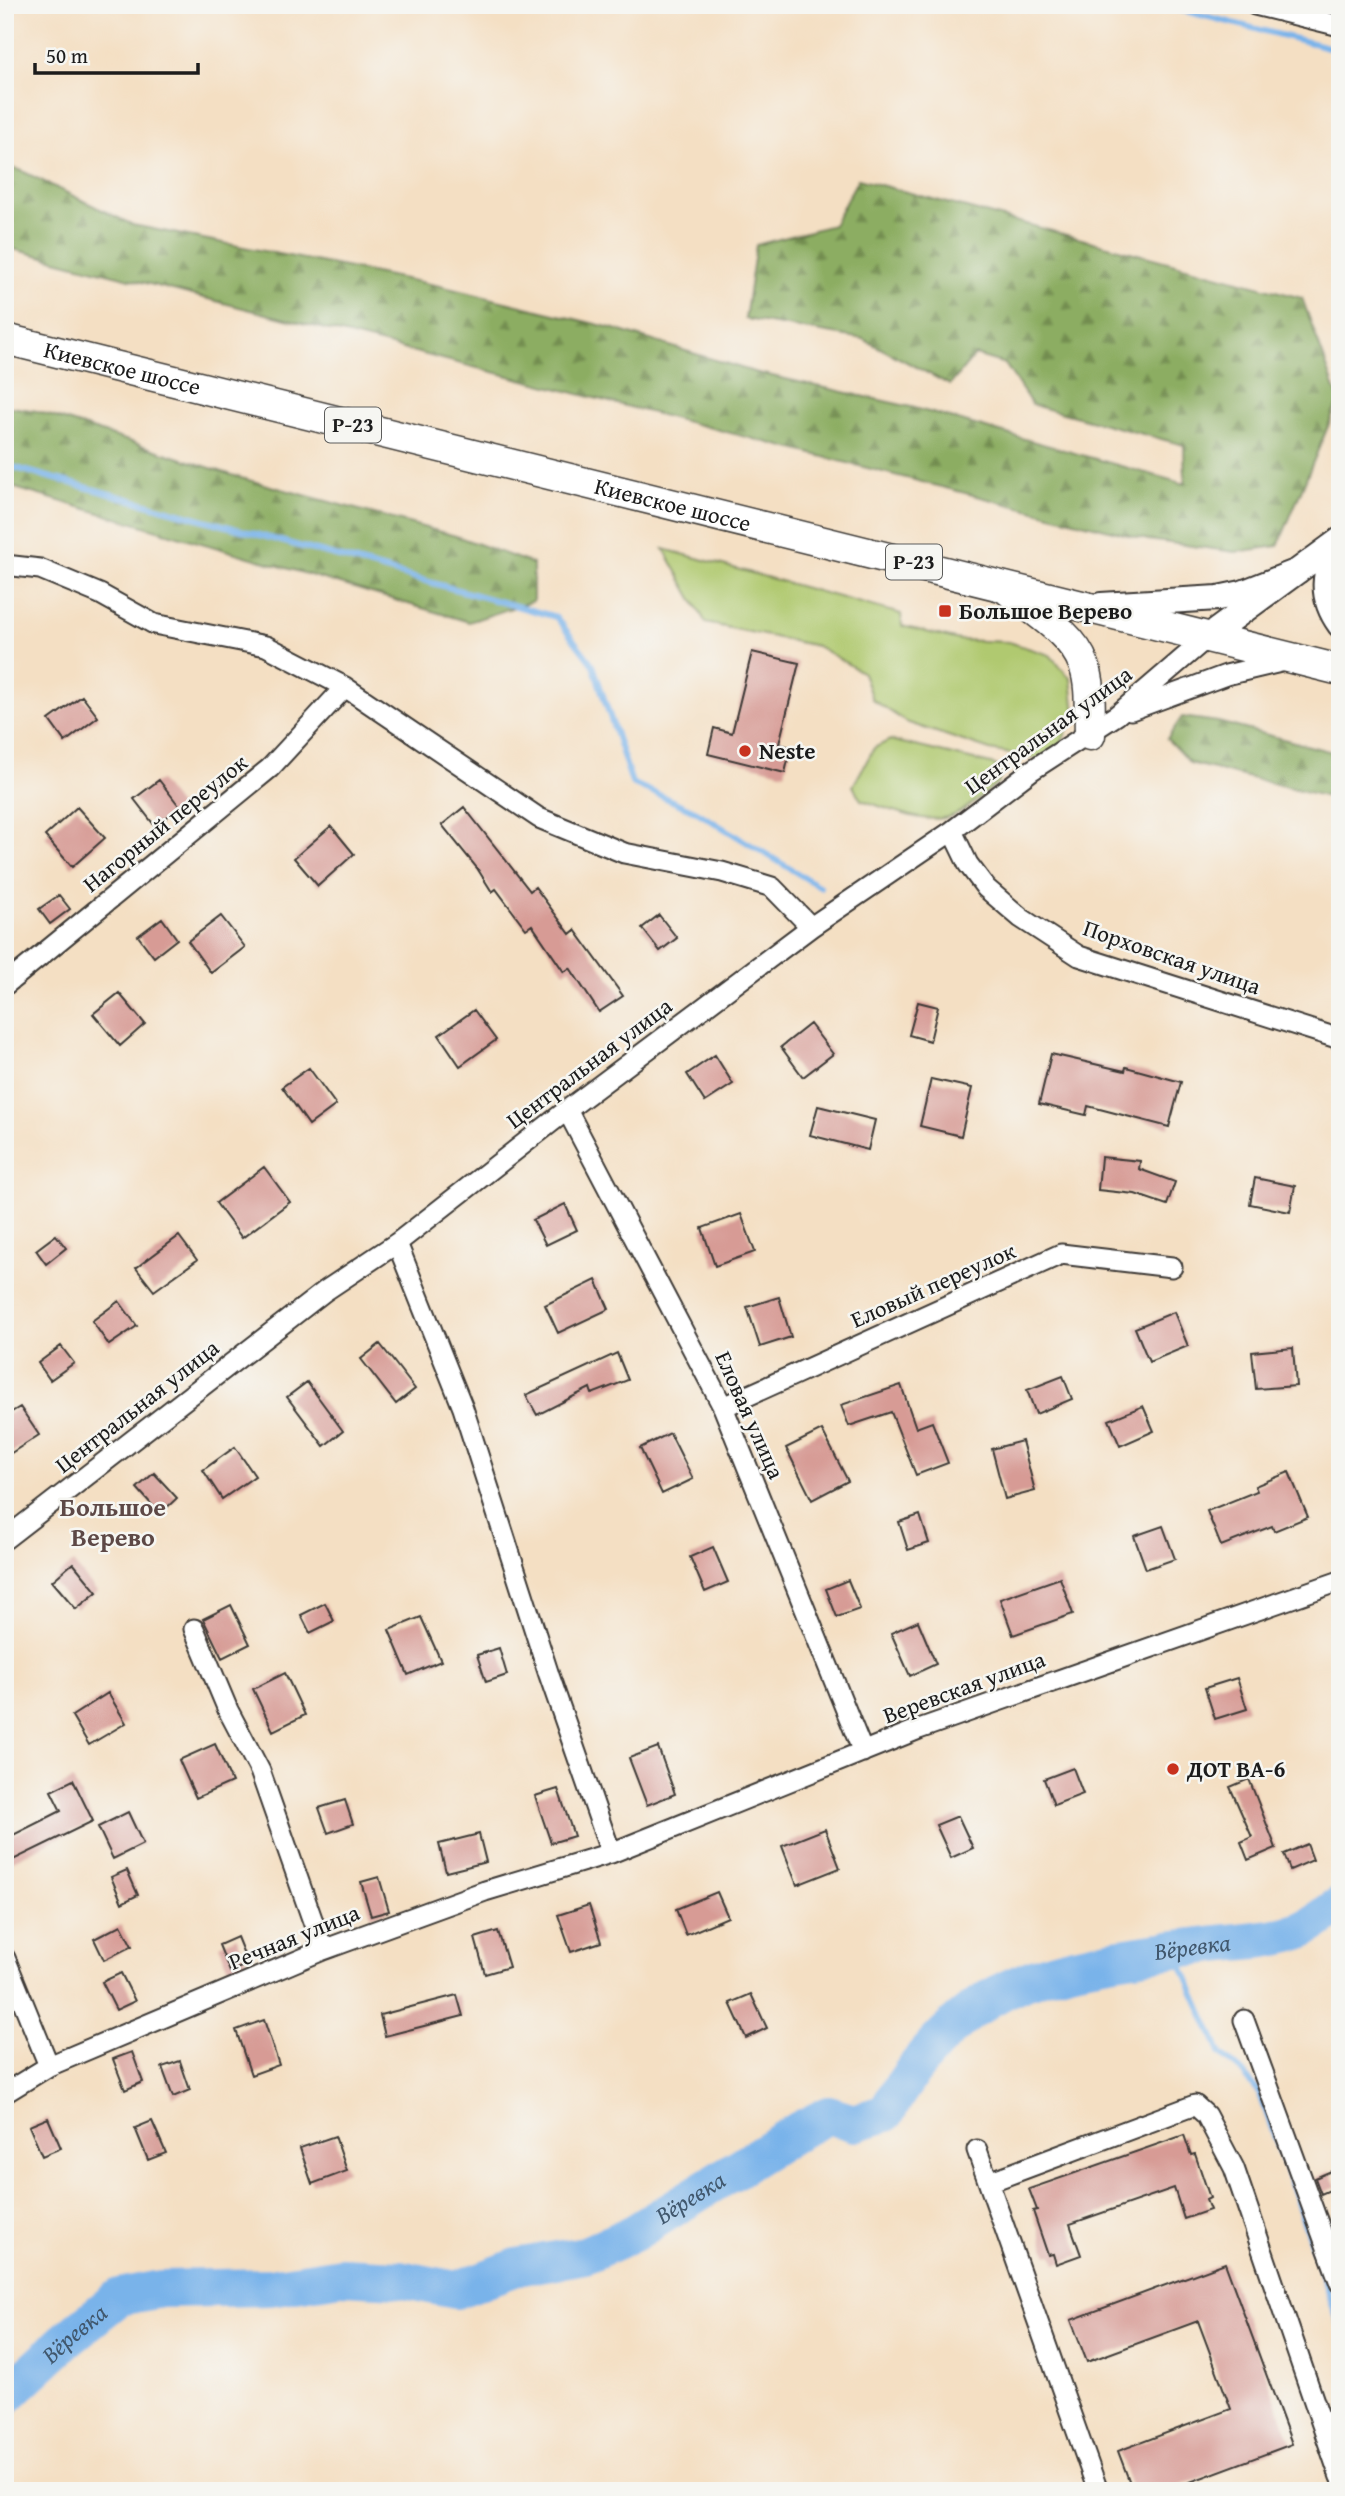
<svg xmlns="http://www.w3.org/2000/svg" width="1345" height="2496" font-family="'Gentium Book Plus',serif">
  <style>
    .green { fill: #b0c96f; stroke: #667246; stroke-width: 2 }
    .forest { fill: url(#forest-firs); stroke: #54643f; stroke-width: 2 }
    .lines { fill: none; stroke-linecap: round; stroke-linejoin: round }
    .stream { stroke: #79b3ea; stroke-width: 6 }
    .river { stroke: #79b3ea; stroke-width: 38 }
    .building { fill: #d79b95 }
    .minor-casing { stroke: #3c3935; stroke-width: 23 }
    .tertiary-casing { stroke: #3c3935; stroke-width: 28 }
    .primary-casing { stroke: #3c3935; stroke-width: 33 }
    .minor { stroke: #fff; stroke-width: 19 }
    .tertiary { stroke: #fff; stroke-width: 24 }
    .primary { stroke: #fff; stroke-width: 30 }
    .poi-dot { fill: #c8321e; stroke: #f6f6f2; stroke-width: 2.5 }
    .labels { text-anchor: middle; stroke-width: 5; stroke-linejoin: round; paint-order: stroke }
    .shield { fill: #f6f6f2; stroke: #5d5d5c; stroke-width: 2 }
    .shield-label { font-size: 21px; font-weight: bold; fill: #1c1c1c }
    .street-label { font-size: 23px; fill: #1c1c1c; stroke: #f6f6f2 }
    .poi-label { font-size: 23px; font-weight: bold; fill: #1c1c1c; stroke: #f6f6f2; text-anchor: start }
    .water-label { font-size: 24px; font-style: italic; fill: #41586e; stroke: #f6f6f2 }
    .quarter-label { font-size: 26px; font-weight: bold; fill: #5d4846; stroke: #f6f6f2 }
  </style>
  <defs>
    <pattern id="forest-firs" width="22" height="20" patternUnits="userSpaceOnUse" patternTransform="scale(1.75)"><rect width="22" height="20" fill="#8cad62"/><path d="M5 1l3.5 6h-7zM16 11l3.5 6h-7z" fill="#728c50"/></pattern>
  </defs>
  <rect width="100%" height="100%" fill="#f6f6f2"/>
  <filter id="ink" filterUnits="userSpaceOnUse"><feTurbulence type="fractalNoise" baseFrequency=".0143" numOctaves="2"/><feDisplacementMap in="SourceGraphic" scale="14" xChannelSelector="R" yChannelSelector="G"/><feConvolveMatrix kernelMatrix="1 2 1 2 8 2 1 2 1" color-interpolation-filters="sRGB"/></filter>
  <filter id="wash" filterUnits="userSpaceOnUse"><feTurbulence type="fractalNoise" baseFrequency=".00686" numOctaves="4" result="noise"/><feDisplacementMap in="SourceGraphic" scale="28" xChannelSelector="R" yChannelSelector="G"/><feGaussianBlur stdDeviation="1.57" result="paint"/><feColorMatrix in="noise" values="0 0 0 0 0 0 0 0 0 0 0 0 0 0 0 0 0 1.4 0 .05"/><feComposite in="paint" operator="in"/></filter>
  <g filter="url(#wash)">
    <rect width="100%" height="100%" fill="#f4dfc3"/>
    <path class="green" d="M 664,549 L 901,614 L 902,626 L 959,640 L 1009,642 L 1050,655 L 1071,679 L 1075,713 L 1060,746 L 1037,759 L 990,750 L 906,722 L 872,699 L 863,673 L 817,646 L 706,623 Z
      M 890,740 L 995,765 L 1001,769 L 999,782 C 985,793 970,808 954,815 C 926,827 888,808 861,800 L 853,786 L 874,748 Z"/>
    <path class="forest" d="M 5,167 L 20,170 L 133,225 L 440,286 L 608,327 L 754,372 L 911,407 L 1185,484 L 1184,445 L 1032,405 L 1005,364 L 975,355 L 950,385 L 863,339 L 745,319 L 756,245 L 833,225 L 858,179 L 1302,298 L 1339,400 L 1278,546 L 1235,552 L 1148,540 L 5,247 Z
      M 5,406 L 37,411 L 241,478 L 456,536 L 533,564 L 533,601 L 469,622 L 5,485 Z
      M 1182,717 L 1218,722 L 1340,754 L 1340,800 L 1190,763 L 1167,739 Z"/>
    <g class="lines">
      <path class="stream" d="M 1161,5 L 1340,50
        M 5,465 L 556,617 L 593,665 L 632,783 L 697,812 L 820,887
        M 1175,1950 L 1221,2054 L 1241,2071 L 1260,2094 L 1340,2327"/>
      <path class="river" id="s1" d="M 5,2397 L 66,2340 L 119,2297 L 161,2289 L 270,2287 L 341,2276 L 399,2279 L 456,2290 L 517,2267 L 585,2255 L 634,2233 L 799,2130 L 829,2115 L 854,2123 L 886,2113 C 913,2063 955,2015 1007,1989 C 1061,1962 1140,1954 1200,1946 C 1233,1941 1267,1942 1300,1931 C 1314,1926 1327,1913 1340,1905"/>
    </g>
    <g id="blocks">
      <path class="building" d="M 752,652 L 799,663 L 779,744 L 791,747 L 785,773 L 708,754 L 714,728 L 732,733 Z
        M 82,696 L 98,717 L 65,742 L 49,720 Z
        M 159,780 L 180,807 L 155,826 L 134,799 Z
        M 77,807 L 105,838 L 72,867 L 45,836 Z
        M 464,807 L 530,891 L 535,887 L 570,934 L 575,930 L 623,996 L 599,1012 L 570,968 L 564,972 L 532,925 L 526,929 L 496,889 L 492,892 L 477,868 L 442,825 Z
        M 331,826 L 354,854 L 318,886 L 294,858 Z
        M 59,895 L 70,909 L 50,924 L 39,909 Z
        M 659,915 L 677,938 L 660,951 L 642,928 Z
        M 221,916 L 245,947 L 211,973 L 188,941 Z
        M 162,918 L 177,939 L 154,957 L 138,936 Z
        M 119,993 L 145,1024 L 120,1046 L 93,1014 Z
        M 918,1002 L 938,1007 L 930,1041 L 909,1035 Z
        M 474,1010 L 496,1040 L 460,1066 L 439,1035 Z
        M 810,1024 L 833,1054 L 803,1077 L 781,1047 Z
        M 1051,1054 L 1125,1071 L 1126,1067 L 1181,1082 L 1169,1127 L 1088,1106 L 1086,1115 L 1039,1104 Z
        M 715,1055 L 733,1084 L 705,1102 L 687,1074 Z
        M 309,1068 L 336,1105 L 309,1125 L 282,1087 Z
        M 931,1079 L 972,1088 L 961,1136 L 920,1126 Z
        M 818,1106 L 875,1120 L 868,1150 L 810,1135 Z
        M 1101,1157 L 1140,1161 L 1139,1169 L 1175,1182 L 1167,1205 L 1135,1194 L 1098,1190 Z
        M 264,1167 L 290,1202 L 242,1238 L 216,1203 Z
        M 1255,1178 L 1295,1186 L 1290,1212 L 1250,1204 Z
        M 565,1204 L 577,1230 L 546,1245 L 533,1220 Z
        M 741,1214 L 755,1252 L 715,1266 L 702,1228 Z
        M 56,1235 L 66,1248 L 46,1264 L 36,1250 Z
        M 179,1236 L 197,1260 L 154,1291 L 136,1268 Z
        M 596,1280 L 609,1309 L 558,1333 L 545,1305 Z
        M 779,1297 L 791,1337 L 760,1347 L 747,1307 Z
        M 119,1301 L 137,1326 L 109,1345 L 92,1321 Z
        M 1174,1312 L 1188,1346 L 1149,1362 L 1135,1328 Z
        M 380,1344 L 415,1389 L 396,1404 L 361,1359 Z
        M 61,1346 L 74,1363 L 50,1380 L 38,1363 Z
        M 1293,1348 L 1296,1386 L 1256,1389 L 1252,1352 Z
        M 617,1353 L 628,1380 L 592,1394 L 590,1388 L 537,1415 L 526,1395 Z
        M 1063,1376 L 1072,1399 L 1036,1414 L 1027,1390 Z
        M 307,1382 L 343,1431 L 324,1446 L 287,1397 Z
        M 901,1385 L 916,1428 L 932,1422 L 948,1463 L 916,1475 L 891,1412 L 849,1426 L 841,1405 Z
        M 1143,1406 L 1154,1431 L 1120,1446 L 1109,1420 Z
        M 20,1407 L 39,1435 L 5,1457 L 5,1416 Z
        M 822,1430 L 848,1481 L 812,1500 L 786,1448 Z
        M 670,1433 L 693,1479 L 662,1494 L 640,1448 Z
        M 1022,1441 L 1035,1491 L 1005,1499 L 992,1449 Z
        M 235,1447 L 255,1476 L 222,1499 L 203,1470 Z
        M 1289,1472 L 1308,1517 L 1274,1531 L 1272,1526 L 1221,1546 L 1207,1511 L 1257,1491 L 1255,1486 Z
        M 154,1473 L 177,1498 L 160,1514 L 137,1488 Z
        M 920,1515 L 929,1543 L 908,1550 L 899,1522 Z
        M 1163,1526 L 1175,1559 L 1146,1569 L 1134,1536 Z
        M 713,1547 L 728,1582 L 705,1592 L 690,1557 Z
        M 73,1563 L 97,1592 L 76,1609 L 52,1581 Z
        M 1060,1578 L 1073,1614 L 1013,1635 L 1000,1599 Z
        M 848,1580 L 860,1609 L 837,1617 L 826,1589 Z
        M 325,1603 L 334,1621 L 310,1633 L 301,1615 Z
        M 231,1605 L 250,1644 L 222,1658 L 203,1619 Z
        M 421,1617 L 441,1661 L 408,1675 L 389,1630 Z
        M 918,1621 L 936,1664 L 910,1676 L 891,1633 Z
        M 499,1648 L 507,1675 L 486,1682 L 477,1655 Z
        M 285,1673 L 305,1715 L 273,1731 L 253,1689 Z
        M 1237,1678 L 1247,1709 L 1215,1719 L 1205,1688 Z
        M 108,1693 L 126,1723 L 89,1745 L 72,1716 Z
        M 215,1744 L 232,1782 L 196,1798 L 179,1760 Z
        M 658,1747 L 675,1794 L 647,1805 L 629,1758 Z
        M 1073,1768 L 1083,1794 L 1054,1805 L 1044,1779 Z
        M 1249,1779 L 1276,1848 L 1248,1860 L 1241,1842 L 1252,1837 L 1230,1787 Z
        M 73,1780 L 93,1821 L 5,1864 L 5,1839 L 61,1811 L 51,1791 Z
        M 558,1789 L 574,1836 L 551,1843 L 535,1796 Z
        M 345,1800 L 353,1824 L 328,1833 L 319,1808 Z
        M 128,1812 L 143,1844 L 113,1859 L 98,1827 Z
        M 958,1816 L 973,1848 L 951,1858 L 936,1825 Z
        M 825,1829 L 840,1868 L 797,1885 L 782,1846 Z
        M 479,1834 L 486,1862 L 446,1872 L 439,1844 Z
        M 1307,1844 L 1313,1860 L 1290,1870 L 1284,1854 Z
        M 127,1870 L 138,1895 L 122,1903 L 111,1877 Z
        M 379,1877 L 389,1911 L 371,1916 L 361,1882 Z
        M 717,1892 L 728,1917 L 686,1935 L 676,1909 Z
        M 589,1905 L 601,1942 L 571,1952 L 558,1915 Z
        M 121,1925 L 132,1946 L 104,1960 L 94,1939 Z
        M 498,1931 L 509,1967 L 485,1974 L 475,1938 Z
        M 237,1937 L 248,1964 L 230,1972 L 219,1945 Z
        M 121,1973 L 135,2001 L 116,2010 L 102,1982 Z
        M 751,1994 L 767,2028 L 746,2038 L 730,2003 Z
        M 457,1995 L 463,2016 L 385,2036 L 380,2015 Z
        M 264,2020 L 279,2065 L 251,2075 L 236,2030 Z
        M 132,2052 L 143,2082 L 125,2090 L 113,2059 Z
        M 180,2061 L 190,2090 L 173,2097 L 162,2067 Z
        M 48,2118 L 61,2148 L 42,2156 L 29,2126 Z
        M 152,2121 L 166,2153 L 148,2160 L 135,2128 Z
        M 1184,2135 L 1191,2155 L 1195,2154 L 1210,2198 L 1206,2200 L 1210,2210 L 1184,2219 L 1174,2188 L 1070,2224 L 1081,2255 L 1056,2264 L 1053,2254 L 1048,2255 L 1033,2211 L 1037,2210 L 1029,2189 Z
        M 335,2136 L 347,2171 L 312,2184 L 300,2148 Z
        M 1331,2171 L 1337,2187 L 1321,2194 L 1315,2178 Z
        M 1225,2263 L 1292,2444 L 1166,2491 L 1133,2491 L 1118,2451 L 1231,2409 L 1198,2321 L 1087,2362 L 1071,2320 Z"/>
    </g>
  </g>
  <g filter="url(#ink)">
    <use href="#blocks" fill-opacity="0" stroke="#3c3935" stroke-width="2"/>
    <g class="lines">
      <g class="minor-casing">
        <path id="minor" d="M 1255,5 L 1340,26
          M 5,565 L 40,569 L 100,594 L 154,624 L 266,646 L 345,687 L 539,818 L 624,853 L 722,872 L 772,887 L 811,927
          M 1131,710 L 1226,675 L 1285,661
          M 952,831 L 968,864 L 986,888 L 1021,918 L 1079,956 L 1340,1039
          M 5,985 L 270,768 L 345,687
          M 567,1110 L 723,1407 L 863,1752
          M 397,1243 L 463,1408 L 549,1675 L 611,1853
          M 723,1407 L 1061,1254 L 1172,1267
          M 5,1539 L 325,1291 L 397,1243 L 567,1110 L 811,927 L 952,831 L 1032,770 L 1117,715 L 1209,636
          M 194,1629 L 228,1710 L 260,1771 L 323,1950
          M 5,1958 L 49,2066
          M 1244,2020 L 1340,2283
          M 5,2093 L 49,2066 L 323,1950 L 485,1891 L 611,1853 L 919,1729 L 1340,1581
          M 977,2150 L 1098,2491
          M 989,2182 L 1195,2105 L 1206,2115 L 1234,2168 L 1340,2477"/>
      </g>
      <g class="tertiary-casing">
        <path id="tertiary" d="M 1339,542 C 1323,572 1319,596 1340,625
          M 1101,605 L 1218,598 L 1242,593 L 1298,571
          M 1209,636 L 1340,540"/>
      </g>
      <g class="primary-casing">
        <g id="primary">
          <path id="s2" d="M 5,339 L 1340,670"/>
          <path d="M 1007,589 C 1032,610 1073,633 1084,665 C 1092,686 1089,712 1090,735"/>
        </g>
      </g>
      <use href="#minor" class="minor"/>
      <use href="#tertiary" class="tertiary"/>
      <use href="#primary" class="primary"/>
    </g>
  </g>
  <g class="poi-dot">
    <rect x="938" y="604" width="14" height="14" rx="3.5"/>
    <circle cx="745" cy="751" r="7"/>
    <circle cx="1173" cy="1769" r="7"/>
  </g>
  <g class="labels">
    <g class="shield">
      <rect x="325" y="407.5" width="56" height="35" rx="5"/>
      <rect x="886" y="544.5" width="56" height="35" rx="5"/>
    </g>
    <g class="shield-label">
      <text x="353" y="432">Р-23</text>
      <text x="914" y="569">Р-23</text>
    </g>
    <g class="street-label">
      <text dy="8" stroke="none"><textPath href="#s2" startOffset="121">Киевское шоссе</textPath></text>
      <text dy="8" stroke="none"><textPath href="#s2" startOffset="688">Киевское шоссе</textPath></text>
      <text transform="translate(1048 730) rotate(-36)" y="8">Центральная улица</text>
      <text transform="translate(165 823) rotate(-39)" y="8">Нагорный переулок</text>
      <text transform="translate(1172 957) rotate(19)" y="8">Порховская улица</text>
      <text transform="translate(589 1063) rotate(-37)" y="8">Центральная улица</text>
      <text transform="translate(933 1285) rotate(-24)" y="8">Еловый переулок</text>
      <text transform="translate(137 1406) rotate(-38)" y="8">Центральная улица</text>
      <text transform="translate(750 1415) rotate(66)" y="8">Еловая улица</text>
      <text transform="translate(964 1687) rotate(-20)" y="8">Веревская улица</text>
      <text transform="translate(294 1937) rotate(-22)" y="8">Речная улица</text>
    </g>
    <g class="poi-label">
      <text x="959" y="619">Большое Верево</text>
      <text x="759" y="759">Neste</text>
      <text x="1187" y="1777">ДОТ ВА-6</text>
    </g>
    <g class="water-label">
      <text dy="8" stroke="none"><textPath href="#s1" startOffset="1334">Вёревка</textPath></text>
      <text dy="8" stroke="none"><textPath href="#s1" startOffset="746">Вёревка</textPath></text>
      <text dy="8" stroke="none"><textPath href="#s1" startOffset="94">Вёревка</textPath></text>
    </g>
    <g class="quarter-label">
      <text x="113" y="1516">Большое<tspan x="113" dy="30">Верево</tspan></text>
    </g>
  </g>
  <rect width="1345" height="2496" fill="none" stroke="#f6f6f2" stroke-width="28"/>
  <path d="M35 63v10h163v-10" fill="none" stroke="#1c1c1c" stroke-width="3.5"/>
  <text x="46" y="63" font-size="21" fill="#1c1c1c" stroke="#f6f6f2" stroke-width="5" paint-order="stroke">50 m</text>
</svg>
